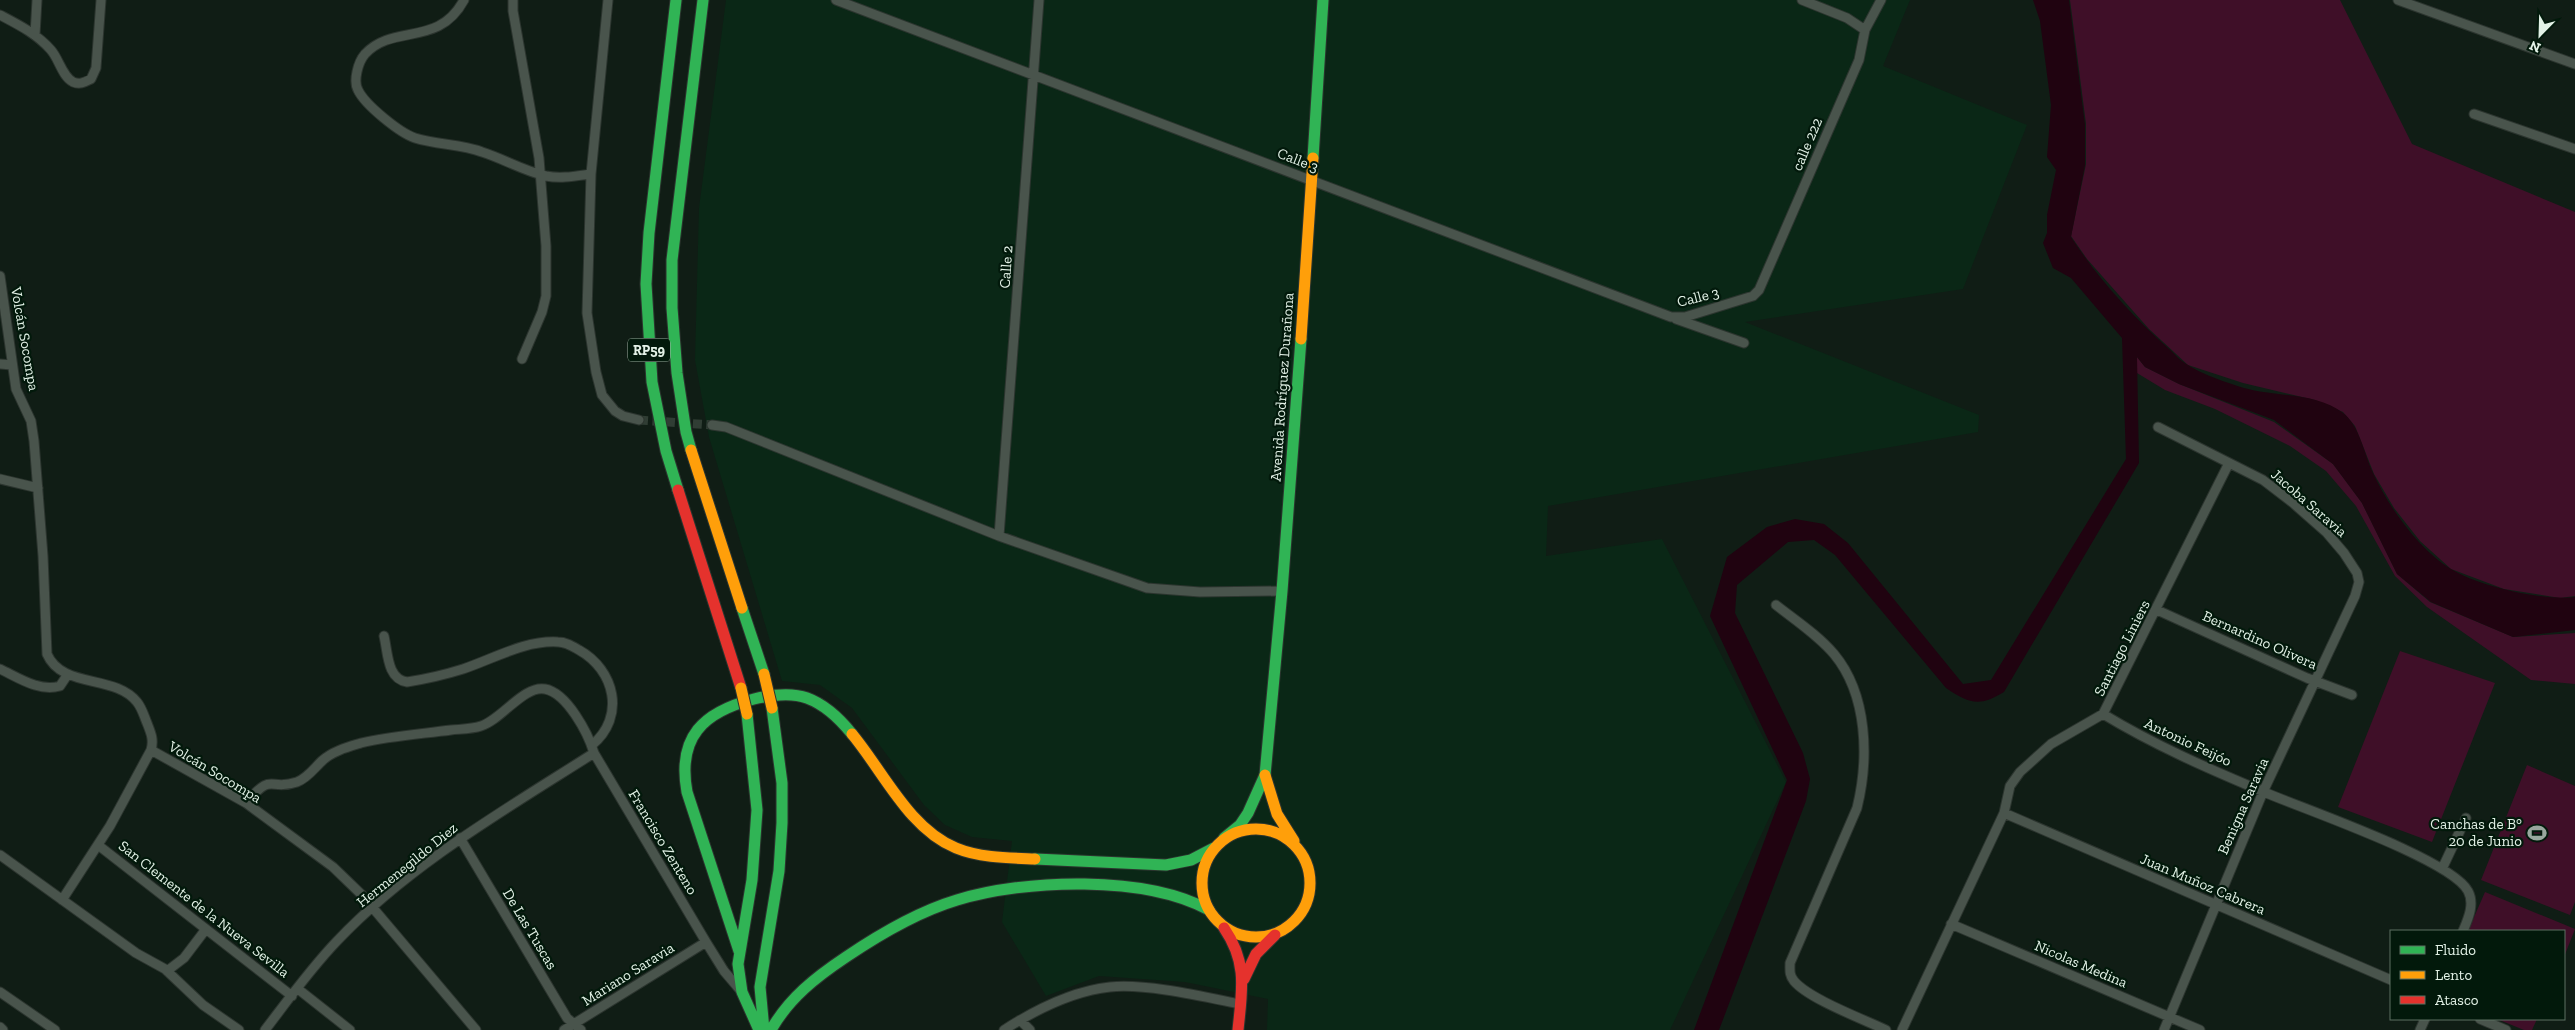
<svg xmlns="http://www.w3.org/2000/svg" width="2575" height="1030" font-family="'Zilla Slab',serif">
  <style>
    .built { fill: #0a2716 }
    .green { fill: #3f0f28 }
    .water { fill: #200310 }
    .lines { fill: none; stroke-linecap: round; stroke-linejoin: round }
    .street-tunnel { stroke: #303d34; stroke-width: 9; stroke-dasharray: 9 4.5; stroke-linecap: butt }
    .street-casing { stroke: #2c352f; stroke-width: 11 }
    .fast-casing { stroke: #2c352f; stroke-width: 13 }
    .slow-casing { stroke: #2c352f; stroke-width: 13 }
    .jam-casing { stroke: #2c352f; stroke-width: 13 }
    .street { stroke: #49544c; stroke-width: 9 }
    .fast { stroke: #30b455; stroke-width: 11 }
    .slow { stroke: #ff9f0a; stroke-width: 11 }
    .jam { stroke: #e5322d; stroke-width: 11 }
    .slow-bridge-casing { stroke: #2c352f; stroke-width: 13; stroke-linecap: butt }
    .slow-bridge { stroke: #ff9f0a; stroke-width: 11 }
    .labels { text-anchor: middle; stroke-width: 4.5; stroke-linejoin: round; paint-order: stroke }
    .shield { fill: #02190b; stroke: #a0b1a5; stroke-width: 1 }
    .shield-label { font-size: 14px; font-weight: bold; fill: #e3f2e7 }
    .street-label { font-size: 15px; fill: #e3f2e7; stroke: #02190b }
    .poi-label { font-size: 15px; fill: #e3f2e7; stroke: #02190b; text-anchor: end }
  </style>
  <rect width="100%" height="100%" fill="#101d15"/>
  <path class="built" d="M 726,0 L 1910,0 L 1883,66 L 2027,125 L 1963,289 L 1745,322 L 1979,415 L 1978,432 L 1548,506 L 1546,556 L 1662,539 L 1786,782 L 1670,1030 L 1267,1030 L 1268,999 L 1185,982 L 1099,976 L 1046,996 L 1002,922 L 1012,841 L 972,837 L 945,825 L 924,805 L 852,708 L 820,685 L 782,681 L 709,437 L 695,360 L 699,208 Z"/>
  <path class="green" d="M 2070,0 L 2340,0 L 2412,144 L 2575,212 L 2575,596 L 2560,598 L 2504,589 L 2451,569 L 2420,541 L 2394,508 L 2374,474 L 2355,426 L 2343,412 L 2315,400 L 2243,383 L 2188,365 L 2149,329 L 2087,259 L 2071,236 L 2086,164 L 2086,124 Z
    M 2137,357 L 2145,367 L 2179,384 L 2274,422 L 2333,464 L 2362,503 L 2397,574 L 2430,602 L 2513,637 L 2575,633 L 2575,684 L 2531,680 L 2427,607 L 2395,576 L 2356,506 L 2326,471 L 2290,446 L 2215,409 L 2165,390 L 2137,373 Z
    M 2400,651 L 2495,683 L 2432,842 L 2338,807 Z
    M 2527,765 L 2575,786 L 2575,902 L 2570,915 L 2481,880 Z
    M 2485,892 L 2575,929 L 2564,957 L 2564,931 L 2468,931 Z
    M 2497,1019 L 2537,1019 L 2532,1030 L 2524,1030 Z"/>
  <path class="water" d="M 2033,0 L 2069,0 L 2085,125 L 2085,165 L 2071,237 C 2097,277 2132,316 2168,348 C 2174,353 2180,361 2188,365 C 2201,374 2228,383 2244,388 C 2275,397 2316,392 2343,413 C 2360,426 2364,454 2373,473 C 2388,506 2419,550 2451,569 C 2478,586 2543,601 2575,597 L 2575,630 L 2513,637 L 2431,602 L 2397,574 L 2362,503 L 2333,464 L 2274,420 L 2179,384 L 2145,367 L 2137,357 L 2139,463 L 2004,692 C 1979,707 1970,704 1946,688 L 1835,555 L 1814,540 L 1788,542 L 1737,585 L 1735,613 L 1803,753 L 1810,779 L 1806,801 L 1719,1030 L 1694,1030 L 1787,780 L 1710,616 L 1727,557 L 1767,527 L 1795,519 L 1824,524 L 1848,543 L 1963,684 L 1991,680 L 2126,459 L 2122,338 L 2071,278 L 2053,268 L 2043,243 L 2047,233 L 2047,215 L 2056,170 L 2047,157 L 2051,105 L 2040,21 Z"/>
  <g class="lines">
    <path class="street-tunnel" d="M 639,420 L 712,425"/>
    <g class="street-casing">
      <path id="street" d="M 464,0 C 438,48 394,23 365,54 C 358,62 353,81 358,90 C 365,105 400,133 415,138 C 437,145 461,144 482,152 C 504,159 524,171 546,176 C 561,179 576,176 591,174
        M 513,0 L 513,11 L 539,158 L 546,246 L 546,296 L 542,312 L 522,359
        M 608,0 L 591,174 L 587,313 L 596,372 L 602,395 L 615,411 L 623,416 L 639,420
        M 836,0 L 1671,317 L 1685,317 L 1753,296 L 1759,290 L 1859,60 L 1865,30 L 1881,0
        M 1802,0 L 1847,18 L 1865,30
        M 2398,0 L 2575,64
        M 0,15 C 19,25 37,34 51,50 C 59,59 62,76 73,82 C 80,85 85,82 91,79 L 96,68 L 101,0
        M 35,35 L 37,0
        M 2474,114 L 2575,149
        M 0,276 L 16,389 L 31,421 L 34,441 L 43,556 L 47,654 C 62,689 115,674 137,702 C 142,708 144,716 147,723 C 151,733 154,740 151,750 L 246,803 L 333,867 L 362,895 L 476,1030
        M 1676,319 L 1744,343
        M 0,364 L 12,365
        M 712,425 L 726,427 L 999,536 L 1147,588 L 1200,592 L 1282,591
        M 2158,427 L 2263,480 L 2293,503 L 2327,533 L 2344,553 L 2357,573 L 2359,582 L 2355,596 L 2263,792 L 2164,1030
        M 0,479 L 38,488
        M 999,536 L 1039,0
        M 1776,605 C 1795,620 1818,635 1834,654 C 1868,695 1869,759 1857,808 L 1790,963 C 1790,970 1789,975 1794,981 C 1809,999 1863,1019 1886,1030
        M 2157,610 L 2307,678 L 2352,695
        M 384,636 C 388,653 387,679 407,682 C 426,679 444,675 463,669 C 493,659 525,640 558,642 C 566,642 572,646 579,650 C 615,670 626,717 592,745
        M 0,669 C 19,678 39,692 60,686 L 68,674
        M 2103,714 C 2154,745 2209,769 2264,792 C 2303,809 2451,859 2468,891 C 2475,904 2468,919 2463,931
        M 246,803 C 274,770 268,792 297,782 C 308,778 315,767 323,760 C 333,751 348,747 361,743 C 390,736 421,734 451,730 C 461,729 472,729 481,726 C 501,720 524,685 545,689 C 567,693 588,733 594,753 L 706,942 L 724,971 L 741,991
        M 2004,813 L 2391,980
        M 460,838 L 567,1018 L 581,1030
        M 98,845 L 292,996
        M 0,855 L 136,953 L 165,969 L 203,1005 L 239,1030
        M 2442,869 L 2466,818
        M 62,900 L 110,826 L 151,750
        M 1951,924 L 2200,1030
        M 167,971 L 184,958 L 206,929
        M 298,989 L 350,1030
        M 0,992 L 55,1030
        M 2480,1019 L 2506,1030
        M 1020,1020 L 1030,1030
        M 0,1027 L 3,1030
        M 265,1030 C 288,1000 311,968 337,941 C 409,865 506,809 594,753
        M 564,1030 L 706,942
        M 1004,1030 C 1035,1010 1073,991 1110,987 C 1145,983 1205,997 1240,1004
        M 1902,1030 L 2004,813 L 2010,786 L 2020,772 L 2051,744 L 2103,714 L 2229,463
        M 2420,1030 L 2425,1019"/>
    </g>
    <g class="fast-casing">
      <path id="fast" d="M 676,0 L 649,233 L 646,284 L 652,382 L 666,451 L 678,490
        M 1313,158 L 1323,0
        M 691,450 L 686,432 L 677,373 L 672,308 L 672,260 L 703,0
        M 742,608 L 764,674
        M 747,714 L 757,810 L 752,880 L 738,964 L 742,992 L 759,1030
        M 1224,838 L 1240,825 L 1248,813 L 1265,775 L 1282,591 L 1301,339
        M 1035,859 L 1166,865 L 1191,860 L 1214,848
        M 739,951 L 687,792 C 677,737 703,712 754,699 C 771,695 790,692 807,698 C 826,705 840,719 852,734
        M 764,1030 L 760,987 L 779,871 L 782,823 L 782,783 L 772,708
        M 771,1030 C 789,998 816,977 846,957 C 880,934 917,912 957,900 C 1025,879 1145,875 1209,910"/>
    </g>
    <g class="slow-casing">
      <path id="slow" d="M 1301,339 L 1313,158
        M 691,450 L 742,608
        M 852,734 C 883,771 909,829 956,848 C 980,858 1010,858 1035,859
        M 1265,775 L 1277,814 L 1294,841
        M1202 883a54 54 0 1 1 108 0a54 54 0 1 1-108 0Z"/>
    </g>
    <g class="jam-casing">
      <path id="jam" d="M 678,490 L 741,688
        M 1224,928 C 1248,963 1242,990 1238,1030
        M 1244,979 L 1256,954 L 1275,935"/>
    </g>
    <use href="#street" class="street"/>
    <use href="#fast" class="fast"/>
    <use href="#slow" class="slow"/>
    <use href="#jam" class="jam"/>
    <g class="slow-bridge-casing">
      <path id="slow-bridge" d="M 764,674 L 772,708
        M 741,688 L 747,714"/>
    </g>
    <use href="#slow-bridge" class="slow-bridge"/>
  </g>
  <defs>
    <g id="stadium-bare" transform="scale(1.5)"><path d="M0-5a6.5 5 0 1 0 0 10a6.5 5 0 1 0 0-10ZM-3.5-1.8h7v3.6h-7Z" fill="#99a79e" stroke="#02190b" stroke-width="2.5" paint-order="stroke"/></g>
  </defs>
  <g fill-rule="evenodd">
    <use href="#stadium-bare" x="2537" y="833"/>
  </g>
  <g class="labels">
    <rect class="shield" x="628" y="338.5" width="42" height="23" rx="4"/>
    <g class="shield-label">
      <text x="649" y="355">RP59</text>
    </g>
    <g class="street-label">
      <text transform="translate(1807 144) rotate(-67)" y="5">calle 222</text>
      <text transform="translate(1298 160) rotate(21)" y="5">Calle 3</text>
      <text transform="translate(1006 267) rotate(-86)" y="5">Calle 2</text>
      <text transform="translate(1698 297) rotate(-14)" y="5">Calle 3</text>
      <text transform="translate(25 339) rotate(80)" y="5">Volcán Socompa</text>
      <text transform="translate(1282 387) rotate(-86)" y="5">Avenida Rodríguez Durañona</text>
      <text transform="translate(2309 503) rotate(41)" y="5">Jacoba Saravia</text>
      <text transform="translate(2260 640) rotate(24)" y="5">Bernardino Olivera</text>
      <text transform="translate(2122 648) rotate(-63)" y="5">Santiago Liniers</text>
      <text transform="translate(2188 742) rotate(25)" y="5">Antonio Feijóo</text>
      <text transform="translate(215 772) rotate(31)" y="5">Volcán Socompa</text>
      <text transform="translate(2243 806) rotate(-66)" y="5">Benigna Saravia</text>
      <text transform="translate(663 842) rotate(59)" y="5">Francisco Zenteno</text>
      <text transform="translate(407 865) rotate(-39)" y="5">Hermenegildo Diez</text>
      <text transform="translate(2203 884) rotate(23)" y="5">Juan Muñoz Cabrera</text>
      <text transform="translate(204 909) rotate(38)" y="5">San Clemente de la Nueva Sevilla</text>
      <text transform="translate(530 929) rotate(59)" y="5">De Las Tuscas</text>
      <text transform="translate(2081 964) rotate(23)" y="5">Nicolas Medina</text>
      <text transform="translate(628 974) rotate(-32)" y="5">Mariano Saravia</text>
    </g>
    <g class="poi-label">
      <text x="2522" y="829">Canchas de B°<tspan x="2522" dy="17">20 de Junio</tspan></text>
    </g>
  </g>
  <rect x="2390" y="930" width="175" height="90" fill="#02190b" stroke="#5c7063"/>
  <rect x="2400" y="946" width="25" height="8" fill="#30b455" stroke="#5c7063"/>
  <text x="2435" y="955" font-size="15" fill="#e3f2e7">Fluido</text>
  <rect x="2400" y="971" width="25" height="8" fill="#ff9f0a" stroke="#5c7063"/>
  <text x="2435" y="980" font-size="15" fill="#e3f2e7">Lento</text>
  <rect x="2400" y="996" width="25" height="8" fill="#e5322d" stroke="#5c7063"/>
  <text x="2435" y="1005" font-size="15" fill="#e3f2e7">Atasco</text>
  <g transform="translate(2540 35) rotate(203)" stroke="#02190b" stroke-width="4" paint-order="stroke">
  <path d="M0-4L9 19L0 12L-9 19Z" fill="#e3f2e7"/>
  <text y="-8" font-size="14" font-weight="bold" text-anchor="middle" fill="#e3f2e7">N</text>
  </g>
</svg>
